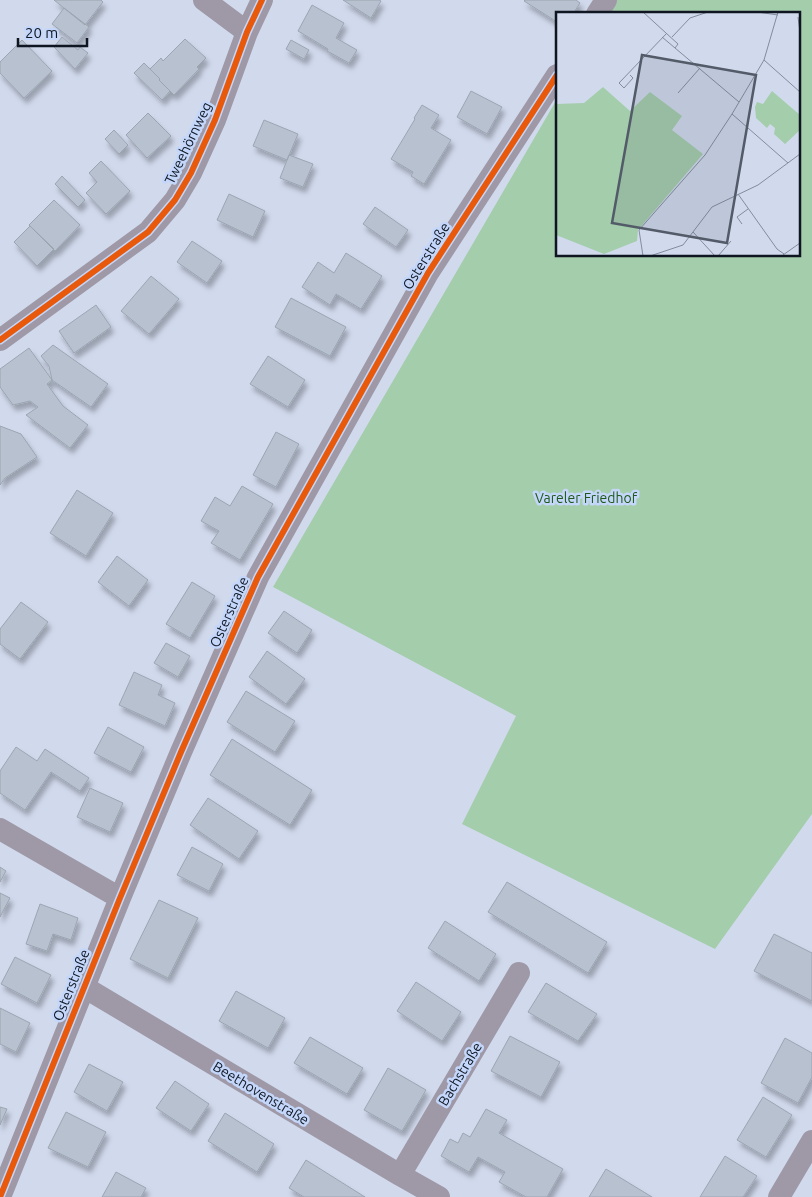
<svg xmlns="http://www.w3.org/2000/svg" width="812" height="1197" font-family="Ubuntu,sans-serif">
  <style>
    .green { fill: #a4cdac }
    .building { fill: #b7c1cf; stroke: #9ba5b2; filter: url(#shadow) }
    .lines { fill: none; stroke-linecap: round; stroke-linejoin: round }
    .minor { stroke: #9e98a7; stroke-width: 22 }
    .cycleway-casing { stroke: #c4d7fa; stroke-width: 9 }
    .cycleway { stroke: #e8590c; stroke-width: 6 }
    .labels { text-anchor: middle; stroke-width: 5; stroke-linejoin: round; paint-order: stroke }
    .street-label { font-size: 14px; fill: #0f1622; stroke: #c4d7fa }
    .park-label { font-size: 14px; fill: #1f5918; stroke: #c4d7fa }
    .inset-road { fill: none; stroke: #838c9c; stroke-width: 1 }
    .view { fill: #535b69; fill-opacity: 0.15; stroke: #535b69; stroke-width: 2.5 }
    .inset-edge { fill: none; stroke: #0f1622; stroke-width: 2.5 }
  </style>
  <defs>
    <filter id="shadow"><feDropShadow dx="3" dy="5.5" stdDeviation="2.5" flood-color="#0004"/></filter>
  </defs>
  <rect width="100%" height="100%" fill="#d1daed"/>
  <path class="green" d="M 615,0 L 812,0 L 812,814 L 715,949 L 462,824 L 516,716 L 273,587 L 557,99 L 557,255 L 798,255 L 798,14 L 607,14 Z"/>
  <path class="building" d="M 54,0 L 101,0 L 103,2 L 85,25 Z
    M 343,0 L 379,0 L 381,1 L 371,18 Z
    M 525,0 L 576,0 L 580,3 L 573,14 L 557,14 L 557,22 L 524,1 Z
    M 312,5 L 344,23 L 336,38 L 357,50 L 349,63 L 327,51 L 328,49 L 298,31 Z
    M 64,8 L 89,27 L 77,43 L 52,24 Z
    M 62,37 L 78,50 L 80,47 L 88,53 L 75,69 L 54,47 Z
    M 185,39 L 206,58 L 197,67 L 199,69 L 174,95 L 159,80 L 160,79 L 150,69 L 161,58 L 163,61 Z
    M 22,40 L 52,71 L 24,98 L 0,73 L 0,62 Z
    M 291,40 L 309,50 L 304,59 L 286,49 Z
    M 144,63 L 160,79 L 159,80 L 170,91 L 162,100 L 134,73 Z
    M 471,91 L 502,107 L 487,134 L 457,117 Z
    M 422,105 L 439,115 L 431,128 L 451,140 L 424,184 L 411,176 L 413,172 L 391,159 L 415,119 L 414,118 Z
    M 148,113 L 171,136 L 147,158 L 126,135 Z
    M 264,120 L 298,134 L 287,160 L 253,146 Z
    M 114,130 L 128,145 L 119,154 L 105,139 Z
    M 289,155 L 313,164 L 303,187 L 280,178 Z
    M 101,161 L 130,191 L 106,214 L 86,193 L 97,182 L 89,173 Z
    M 62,176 L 85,200 L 78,207 L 55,184 Z
    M 229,194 L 265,211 L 253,237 L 217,220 Z
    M 54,200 L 80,225 L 55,251 L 29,225 Z
    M 375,207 L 408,230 L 396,247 L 363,224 Z
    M 30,226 L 54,249 L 37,266 L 14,242 Z
    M 192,241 L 222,261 L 207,283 L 177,262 Z
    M 346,253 L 382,276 L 361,309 L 336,294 L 330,305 L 302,287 L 318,262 L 334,273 Z
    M 151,276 L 179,299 L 149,334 L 121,311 Z
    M 291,298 L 346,327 L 330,356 L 275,327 Z
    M 96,305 L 111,327 L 74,353 L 59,331 Z
    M 53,345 L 108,384 L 91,407 L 52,380 L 49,366 L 41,356 Z
    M 29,348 L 52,380 L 47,384 L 63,406 L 88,425 L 70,448 L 26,415 L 38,407 L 30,401 L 13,405 L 0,387 L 0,369 Z
    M 268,356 L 305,380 L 288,407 L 250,384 Z
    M 0,426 L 21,434 L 37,457 L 5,478 L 0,485 Z
    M 276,432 L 299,444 L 276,487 L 253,475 Z
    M 242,486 L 273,504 L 240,560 L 211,543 L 219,531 L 201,521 L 215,497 L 230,506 Z
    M 77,490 L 113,513 L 86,556 L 50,533 Z
    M 117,556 L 148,580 L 129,606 L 98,582 Z
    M 192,582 L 215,596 L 190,638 L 166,624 Z
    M 21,602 L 48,622 L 20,659 L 0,644 L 0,629 Z
    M 284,611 L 312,630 L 297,653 L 268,633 Z
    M 166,643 L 190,656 L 178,677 L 154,663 Z
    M 267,651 L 305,679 L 286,704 L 249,677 Z
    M 134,672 L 162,685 L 158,695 L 175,703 L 165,726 L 119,705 Z
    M 246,691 L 295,721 L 275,752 L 227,722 Z
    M 108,727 L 144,747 L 131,772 L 94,753 Z
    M 232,739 L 312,790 L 290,825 L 210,775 Z
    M 16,747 L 37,761 L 45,749 L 89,778 L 80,791 L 51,772 L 25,810 L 0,793 L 0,771 Z
    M 90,788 L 123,803 L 110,832 L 77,817 Z
    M 208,798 L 258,831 L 239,859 L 190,825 Z
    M 192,847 L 223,864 L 209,891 L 177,875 Z
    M 0,867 L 6,871 L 0,882 Z
    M 507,882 L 607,942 L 588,973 L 488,912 Z
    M 0,893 L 10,898 L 0,917 Z
    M 159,900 L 198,918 L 168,978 L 130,959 Z
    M 40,904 L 78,918 L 71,940 L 53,934 L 47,951 L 26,944 Z
    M 445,921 L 496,954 L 479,981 L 428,948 Z
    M 774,934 L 812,953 L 812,1001 L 754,971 Z
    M 15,957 L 51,975 L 37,1003 L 1,984 Z
    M 416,982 L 461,1012 L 442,1041 L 397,1011 Z
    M 546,983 L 597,1014 L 578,1041 L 528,1012 Z
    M 236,991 L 285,1018 L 268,1048 L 219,1021 Z
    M 0,1008 L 30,1023 L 16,1052 L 0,1044 Z
    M 510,1036 L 560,1062 L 541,1097 L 491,1071 Z
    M 310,1037 L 363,1068 L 347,1094 L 294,1063 Z
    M 785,1038 L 812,1053 L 812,1077 L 798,1103 L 761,1083 Z
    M 89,1064 L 123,1082 L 107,1111 L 74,1092 Z
    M 388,1068 L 426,1090 L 402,1131 L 364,1110 Z
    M 175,1081 L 209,1104 L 191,1131 L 156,1108 Z
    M 763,1097 L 792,1115 L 766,1157 L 737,1140 Z
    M 0,1107 L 7,1109 L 0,1125 Z
    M 486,1109 L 507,1120 L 499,1133 L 563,1169 L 547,1197 L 526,1197 L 499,1182 L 505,1172 L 478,1157 L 469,1172 L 441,1156 L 450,1139 L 458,1143 L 463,1133 L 470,1137 Z
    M 66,1112 L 106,1132 L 88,1167 L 48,1148 Z
    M 225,1113 L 274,1144 L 257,1172 L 208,1141 Z
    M 725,1156 L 757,1176 L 743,1197 L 700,1197 Z
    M 306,1160 L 365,1197 L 304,1197 L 289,1188 Z
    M 606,1169 L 652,1197 L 589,1197 Z
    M 116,1172 L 146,1188 L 141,1197 L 102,1197 Z"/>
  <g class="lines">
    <path class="minor" d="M 204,0 L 247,32
      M 597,14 L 606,0
      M 0,340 L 148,232 L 175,200 L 191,173 L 215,120 L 247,32 L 262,0
      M 0,829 L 120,898
      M 84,987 L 400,1175 L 439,1197
      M 400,1175 L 519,973
      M 0,1197 L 120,898 L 181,752 L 258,577 L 428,273 L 557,75
      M 779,1197 L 812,1141"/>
    <g class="cycleway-casing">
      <path id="cycleway" d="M 0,340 L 148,232 L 175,200 L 191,173 L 215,120 L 247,32 L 262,0
        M 0,1197 L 120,898 L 181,752 L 258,577 L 428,273 L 557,75"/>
    </g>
    <use href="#cycleway" class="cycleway"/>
  </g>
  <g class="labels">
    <g class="street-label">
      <text transform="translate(188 143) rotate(-64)" y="5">Tweehörnweg</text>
      <text transform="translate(426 256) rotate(-58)" y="5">Osterstraße</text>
      <text transform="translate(229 612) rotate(-66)" y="5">Osterstraße</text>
      <text transform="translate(71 985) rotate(-68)" y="5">Osterstraße</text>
      <text transform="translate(460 1074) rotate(-59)" y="5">Bachstraße</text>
      <text transform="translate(261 1093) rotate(31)" y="5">Beethovenstraße</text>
    </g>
    <g class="park-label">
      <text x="586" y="503">Vareler Friedhof</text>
    </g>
  </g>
  <g transform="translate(556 12)">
    <rect width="244" height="244" fill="#d1daed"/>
    <path d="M 47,75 L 74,99 L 94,80 L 126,104 L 116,118 L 147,142 L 82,218 L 81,229 L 48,242 L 0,223 L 0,92 L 28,91 ZM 216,79 L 244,103 L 244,118 L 229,132 L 218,122 L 219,116 L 214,112 L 211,116 L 200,106 L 199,95 L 201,90 L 207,92 Z" fill="#a4cdac"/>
    <path class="inset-road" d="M 87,0 L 122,32 L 119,36M 201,0 L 222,3M 242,5 L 244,20M 106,25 L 183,90M 116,25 L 134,6 L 152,0M 208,48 L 244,80M 74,63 L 77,66 L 68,76 L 63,71 L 111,21M 122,81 L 144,56M 176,102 L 232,151M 182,182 L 221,237 L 228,242M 186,212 L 181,205 L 192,197M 137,220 L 159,244M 227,243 L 244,231M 87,244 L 83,218 L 149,143 L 176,102 L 208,48 L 222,0M 94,244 L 127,233 L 156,195 L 202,173 L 244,142M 162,244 L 175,229"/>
    <path class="view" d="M 86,43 L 200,63 L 171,231 L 56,211 Z"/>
    <rect width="244" height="244" class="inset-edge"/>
  </g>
  <path d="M18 38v8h69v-8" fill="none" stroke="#0f1622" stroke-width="2.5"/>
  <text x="25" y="38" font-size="15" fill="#0f1622" stroke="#c4d7fa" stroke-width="4" paint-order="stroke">20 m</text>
</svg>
